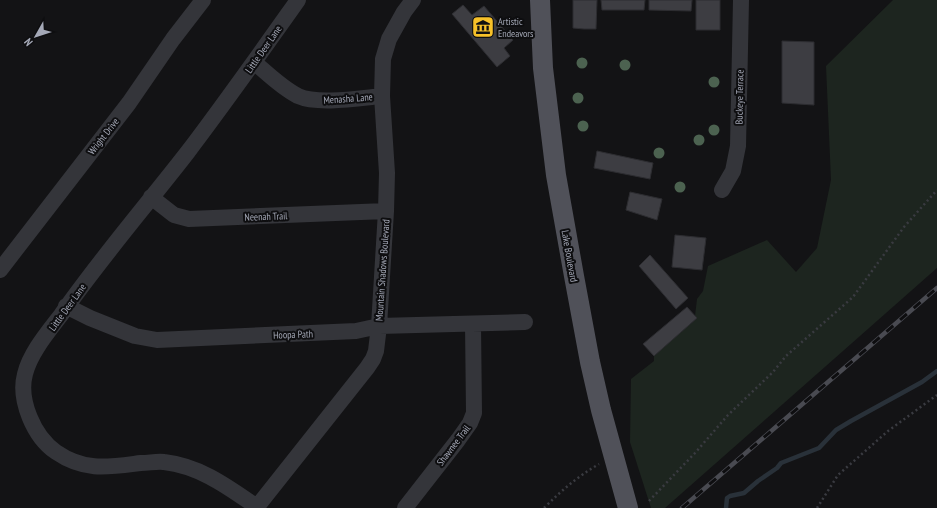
<svg xmlns="http://www.w3.org/2000/svg" width="937" height="508" font-family="'PT Sans Narrow',sans-serif">
  <style>
    .green { fill: #1d251f }
    .lines { fill: none; stroke-linecap: round; stroke-linejoin: round }
    .stream { stroke: #293139; stroke-width: 4.5 }
    .building { fill: #3d3d42; stroke: #2d2d31 }
    .path { stroke: #3a3b41; stroke-width: 2.5; stroke-dasharray: 2 3; stroke-linecap: butt }
    .minor { stroke: #34353a; stroke-width: 16 }
    .major { stroke: #505159; stroke-width: 20 }
    .rail-casing { stroke: #494a51; stroke-width: 4.5 }
    .rail { stroke: #0e0e10; stroke-width: 3; stroke-dasharray: 9; stroke-linecap: butt }
    .tree { fill: #4c6250 }
    .labels { text-anchor: middle; stroke-width: 4; stroke-linejoin: round; paint-order: stroke }
    .poi-label { font-size: 10px; fill: #a4a8b6; stroke: #0e0e10; text-anchor: start }
    .street-label { font-size: 10px; fill: #a4a8b6; stroke: #0e0e10 }
  </style>
  <rect width="100%" height="100%" fill="#131315"/>
  <path class="green" d="M 893,0 L 937,0 L 937,268 L 665,508 L 651,508 L 630,442 L 631,379 L 654,361 L 654,356 L 697,318 L 695,316 L 697,299 L 703,291 L 708,266 L 767,240 L 796,272 L 817,248 L 831,180 L 826,66 Z"/>
  <g class="lines">
    <path class="stream" d="M 726,508 L 727,498 L 730,496 L 744,493 L 758,481 L 777,468 L 781,463 L 819,448 L 836,430 L 851,421 L 922,382 L 937,371"/>
  </g>
  <path class="building" d="M 573,0 L 597,0 L 596,29 L 584,29 L 573,28 Z
    M 601,0 L 645,0 L 644,10 L 602,10 Z
    M 649,0 L 692,0 L 691,11 L 649,10 Z
    M 696,0 L 720,0 L 720,30 L 696,30 Z
    M 463,5 L 472,15 L 484,6 L 513,40 L 504,48 L 510,56 L 497,67 L 452,14 Z
    M 782,41 L 814,42 L 814,105 L 782,103 Z
    M 597,151 L 653,163 L 650,179 L 594,168 Z
    M 630,192 L 662,199 L 657,220 L 626,210 Z
    M 675,235 L 706,238 L 702,270 L 672,267 Z
    M 650,255 L 688,298 L 676,309 L 639,266 Z
    M 687,307 L 697,318 L 654,356 L 643,344 Z"/>
  <g class="lines">
    <path class="path" d="M 649,501 L 695,453 L 728,415 L 773,372 L 786,356 L 853,297 L 904,227 L 937,190
      M 544,508 C 562,490 577,477 599,464
      M 817,508 L 838,475 L 888,431 L 937,395"/>
    <path class="minor" d="M 254,62 C 268,74 282,88 298,96 C 318,105 360,98 382,96
      M 722,190 L 733,171 L 738,146 L 741,0
      M 151,197 L 174,215 L 189,219 L 386,211
      M 0,270 L 129,103 L 173,39 L 203,0
      M 66,306 L 90,318 L 135,336 L 157,340 L 356,331 L 379,326 L 525,322
      M 257,507 C 228,487 200,466 164,462 C 157,461 149,463 141,463 C 109,467 85,472 56,452 C 34,437 18,400 25,374 C 30,353 48,332 61,315 C 100,259 145,207 187,153 C 225,103 261,52 298,0
      M 256,508 L 367,368 L 373,359 L 376,351 L 379,326 L 386,211 L 387,173 L 382,96 L 383,59 L 389,39 L 404,12 L 413,0
      M 405,508 L 458,440 L 470,423 L 474,413 L 473,324"/>
    <path class="major" d="M 540,0 L 543,68 L 556,175 L 574,276 L 590,362 L 601,410 L 628,508"/>
    <g class="rail-casing">
      <path id="rail" d="M 682,508 L 937,288"/>
    </g>
    <use href="#rail" class="rail"/>
  </g>
  <g class="tree">
    <circle cx="582" cy="63" r="5.5"/>
    <circle cx="625" cy="65" r="5.5"/>
    <circle cx="714" cy="82" r="5.5"/>
    <circle cx="578" cy="98" r="5.5"/>
    <circle cx="583" cy="126" r="5.5"/>
    <circle cx="714" cy="130" r="5.5"/>
    <circle cx="699" cy="140" r="5.5"/>
    <circle cx="659" cy="153" r="5.5"/>
    <circle cx="680" cy="187" r="5.5"/>
  </g>
  <defs>
    <g id="museum-square" transform="scale(1.15)"><rect x="-9" y="-9" width="18" height="18" rx="4" fill="#f7c129" stroke="#0e0e10"/><path d="M0-6L6-3V-2H-6V-3ZM-5-1h2V3h-2ZM-1-1h2V3h-2ZM3-1h2V3H3ZM-6 4H6V6H-6Z" fill="#111"/></g>
  </defs>
  <g fill-rule="evenodd">
    <use href="#museum-square" x="483" y="27"/>
  </g>
  <g class="labels">
    <g class="poi-label">
      <text x="498" y="25">Artistic<tspan x="498" dy="12">Endeavors</tspan></text>
    </g>
    <g class="street-label">
      <text transform="translate(263 49) rotate(-55)" y="4">Little Deer Lane</text>
      <text transform="translate(739 97) rotate(-89)" y="4">Buckeye Terrace</text>
      <text transform="translate(348 98) rotate(-4)" y="4">Menasha Lane</text>
      <text transform="translate(103 136) rotate(-52)" y="4">Wright Drive</text>
      <text transform="translate(266 216) rotate(-2)" y="4">Neenah Trail</text>
      <text transform="translate(570 256) rotate(80)" y="4">Lake Boulevard</text>
      <text transform="translate(382 270) rotate(-86)" y="4">Mountain Shadows Boulevard</text>
      <text transform="translate(67 307) rotate(-54)" y="4">Little Deer Lane</text>
      <text transform="translate(293 334) rotate(-2)" y="4">Hoopa Path</text>
      <text transform="translate(453 445) rotate(-53)" y="4">Shawnee Trail</text>
    </g>
  </g>
  <g transform="translate(36 36) rotate(231)" stroke="#0e0e10" stroke-width="3" paint-order="stroke">
  <path d="M0-3L7 15L0 10L-7 15Z" fill="#a4a8b6"/>
  <text y="-6" font-size="11" font-weight="bold" text-anchor="middle" fill="#a4a8b6">N</text>
  </g>
</svg>
